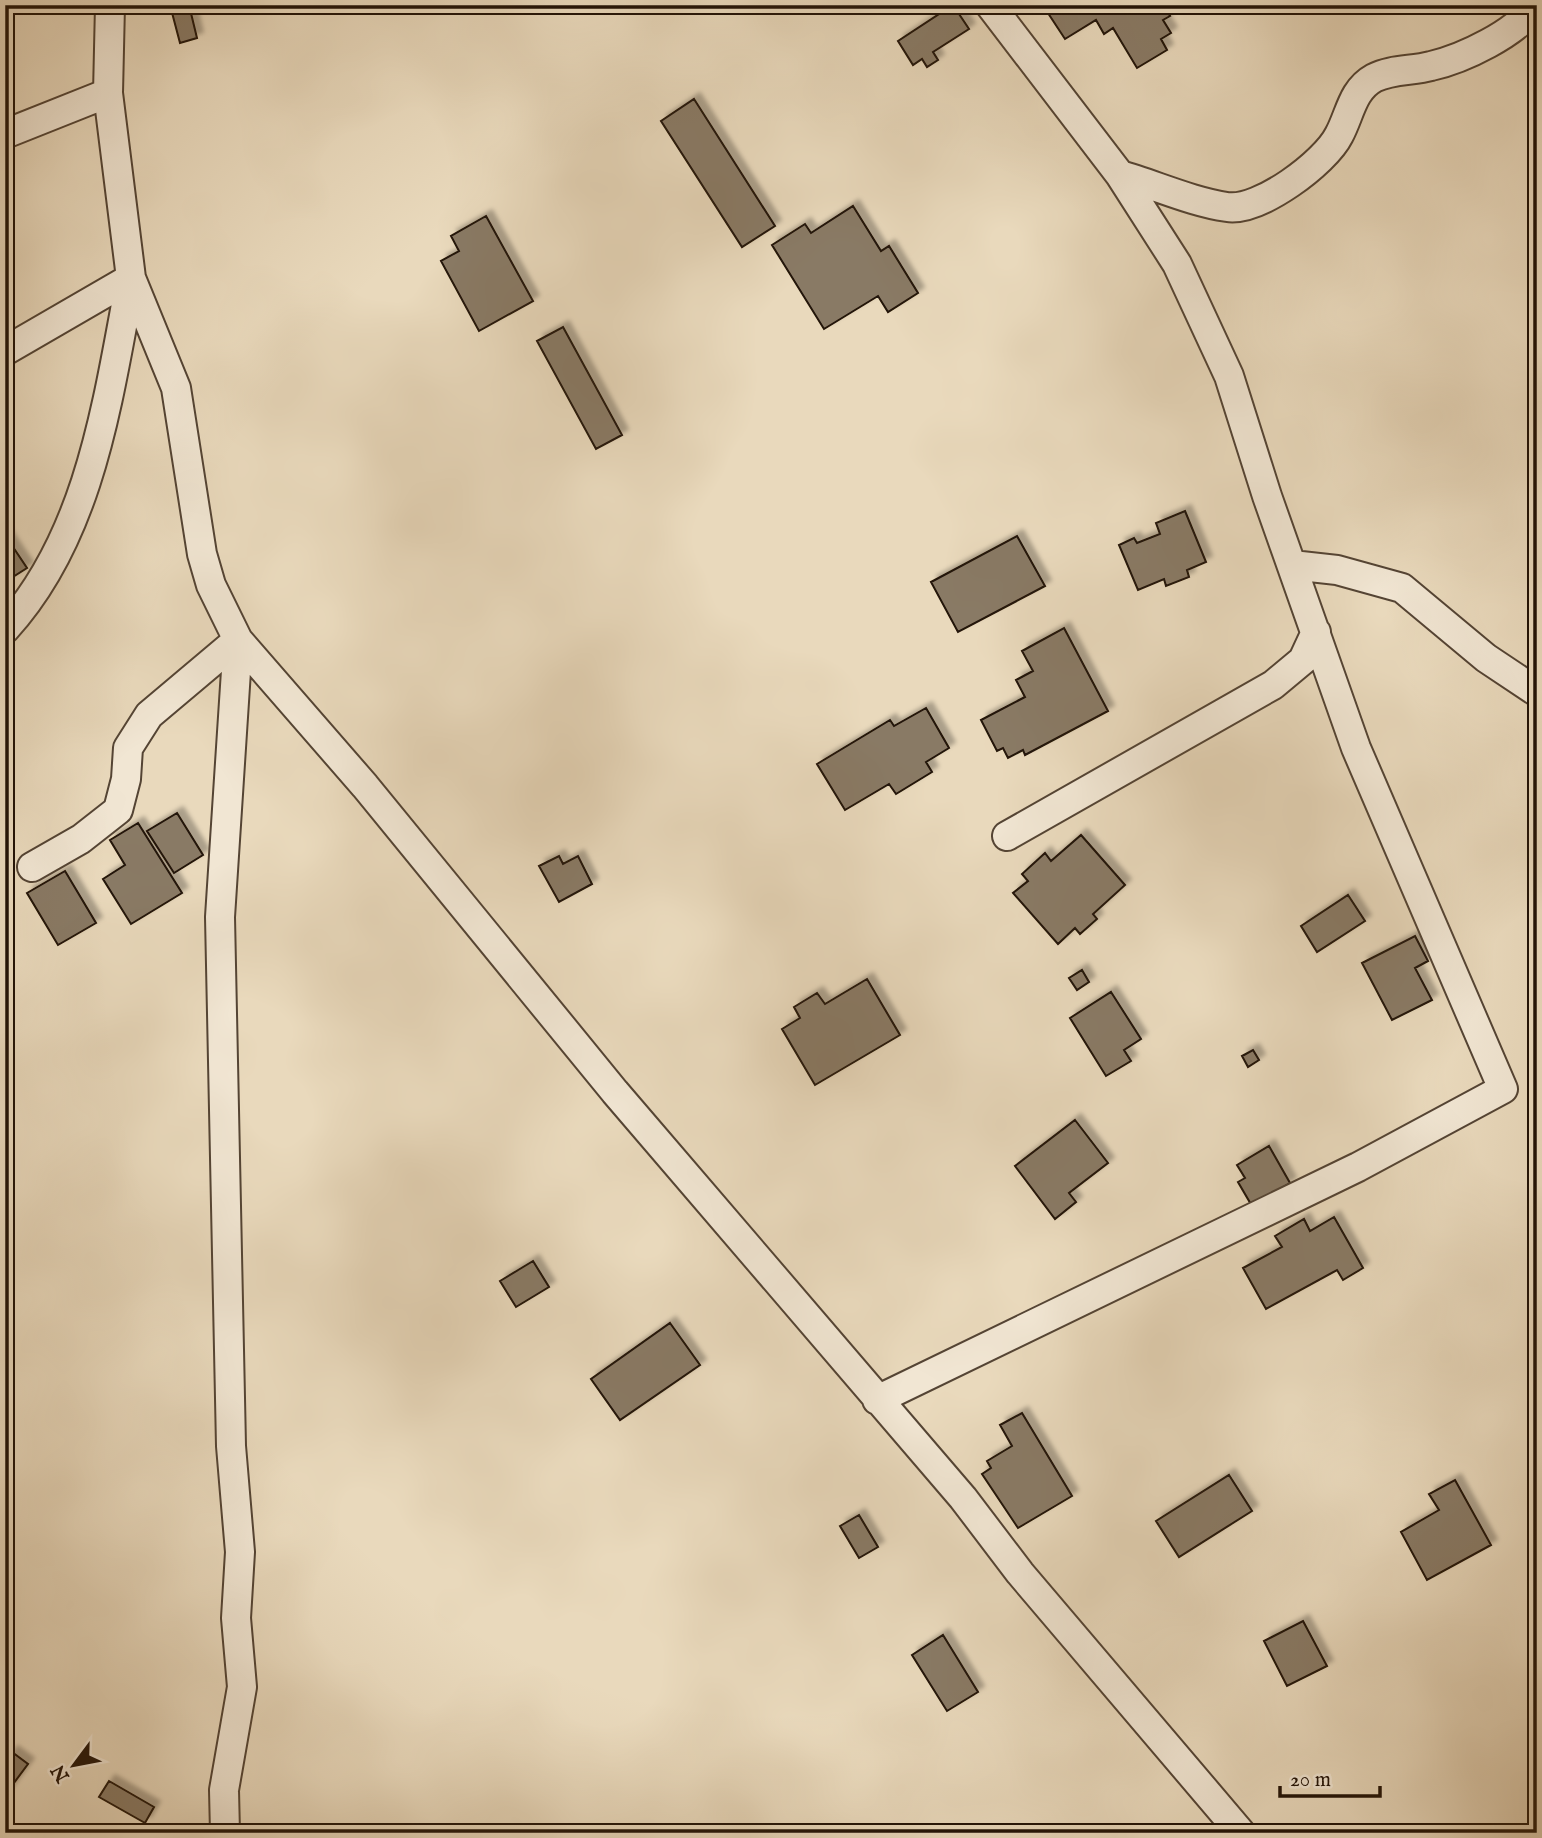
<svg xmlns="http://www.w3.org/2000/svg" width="1542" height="1838" font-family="'IM FELL English',serif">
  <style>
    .building { fill: #897a65; stroke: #221307; stroke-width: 2; filter: url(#shadow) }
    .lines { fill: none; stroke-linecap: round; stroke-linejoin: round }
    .minor-casing { stroke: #544434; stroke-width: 32 }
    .minor { stroke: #f1e6d3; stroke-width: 28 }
  </style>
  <defs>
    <filter id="shadow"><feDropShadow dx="6" dy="-6" stdDeviation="2" flood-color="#0004"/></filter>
  </defs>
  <rect width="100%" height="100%" fill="#e9d9bc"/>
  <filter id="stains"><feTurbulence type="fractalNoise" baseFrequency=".00286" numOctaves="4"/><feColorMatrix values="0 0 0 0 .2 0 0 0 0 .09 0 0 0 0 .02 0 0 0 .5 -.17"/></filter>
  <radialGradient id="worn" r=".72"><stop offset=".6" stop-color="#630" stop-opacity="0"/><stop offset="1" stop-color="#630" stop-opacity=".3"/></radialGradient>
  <path class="building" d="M 170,5 L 189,5 L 197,38 L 180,43 Z
    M 953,5 L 969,29 L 933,52 L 938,60 L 927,67 L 922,59 L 913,65 L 898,41 Z
    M 1054,5 L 1163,5 L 1170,16 L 1163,20 L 1171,33 L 1161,39 L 1167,50 L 1137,68 L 1113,28 L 1104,34 L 1096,20 L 1065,39 L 1046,10 Z
    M 694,99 L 775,226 L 742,247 L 661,121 Z
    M 853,206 L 881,251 L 889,246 L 918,293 L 888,312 L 878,296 L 824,329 L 772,245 L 805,224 L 811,233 Z
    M 486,216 L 533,301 L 479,331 L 441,261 L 459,251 L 451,236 Z
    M 563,327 L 622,435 L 596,449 L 537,341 Z
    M 1185,511 L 1206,562 L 1187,570 L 1189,577 L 1166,586 L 1164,579 L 1138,590 L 1119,545 L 1134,538 L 1137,543 L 1160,534 L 1156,523 Z
    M 5,535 L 27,568 L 5,582 Z
    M 1017,536 L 1045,586 L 958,632 L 931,582 Z
    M 1064,628 L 1108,711 L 1025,755 L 1023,750 L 1008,758 L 1003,748 L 997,751 L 981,720 L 1025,697 L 1016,680 L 1033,671 L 1022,651 Z
    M 926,708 L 949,748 L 926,762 L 932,772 L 896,794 L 889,784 L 845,810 L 817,764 L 890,720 L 894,726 Z
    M 177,813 L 203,855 L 174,873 L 147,831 Z
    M 138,823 L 182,893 L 131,924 L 103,879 L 125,865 L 110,840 Z
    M 1081,835 L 1125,885 L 1093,914 L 1097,919 L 1080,934 L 1075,928 L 1058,944 L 1013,893 L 1028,881 L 1022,874 L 1045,853 L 1051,861 Z
    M 559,856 L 563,864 L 578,856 L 592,884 L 559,902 L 539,866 Z
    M 65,871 L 96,923 L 58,945 L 27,893 Z
    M 1348,895 L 1365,921 L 1317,952 L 1301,926 Z
    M 1415,936 L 1428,961 L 1415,968 L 1432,1000 L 1392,1020 L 1362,963 Z
    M 1082,970 L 1089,982 L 1077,990 L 1069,978 Z
    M 867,979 L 900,1035 L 815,1085 L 782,1029 L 800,1018 L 794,1007 L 817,993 L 825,1004 Z
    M 1111,992 L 1141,1039 L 1124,1050 L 1131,1061 L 1106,1076 L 1070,1018 Z
    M 1253,1050 L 1259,1060 L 1248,1067 L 1242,1056 Z
    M 1075,1120 L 1108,1163 L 1069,1193 L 1076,1202 L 1055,1219 L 1015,1166 Z
    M 1269,1146 L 1290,1183 L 1252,1206 L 1238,1182 L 1245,1178 L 1237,1165 Z
    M 1334,1217 L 1363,1268 L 1343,1280 L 1337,1270 L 1266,1309 L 1243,1268 L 1282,1247 L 1275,1236 L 1304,1219 L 1310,1231 Z
    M 533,1261 L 549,1287 L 516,1307 L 500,1281 Z
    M 670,1323 L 700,1365 L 620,1420 L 591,1379 Z
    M 1022,1413 L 1072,1496 L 1018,1528 L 982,1474 L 991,1468 L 987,1461 L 1012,1446 L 1000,1425 Z
    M 1229,1475 L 1252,1511 L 1179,1557 L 1156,1521 Z
    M 1455,1480 L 1491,1545 L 1427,1580 L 1401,1532 L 1439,1510 L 1429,1494 Z
    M 859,1515 L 878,1547 L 859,1558 L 840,1526 Z
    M 1303,1621 L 1327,1666 L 1287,1686 L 1264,1641 Z
    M 943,1635 L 978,1692 L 947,1711 L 912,1655 Z
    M 12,1752 L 28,1764 L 5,1795 L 5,1761 Z
    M 109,1781 L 154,1807 L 145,1823 L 99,1797 Z"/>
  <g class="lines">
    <g class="minor-casing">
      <path id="minor" d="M 110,5 L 108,93 L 131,278 L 176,388 L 202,554 L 211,585 L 238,640 L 365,786 L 615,1092 L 963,1498 L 1020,1573 L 1241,1833
        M 5,134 L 108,93
        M 1120,175 C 1155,185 1192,202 1227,207 C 1259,212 1325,163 1339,135 C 1350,115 1352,90 1374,78 C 1391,69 1413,71 1431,66 C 1462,59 1518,33 1535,5
        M 5,351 L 131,278
        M 1292,565 L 1337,570 L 1402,588 L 1486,658 L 1537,692
        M 5,629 C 91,535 108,398 131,278
        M 1007,836 L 1273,685 L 1303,660 L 1316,632
        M 32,867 L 81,839 L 118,810 L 126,779 L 128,748 L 149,715 L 238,640
        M 877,1400 L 1358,1167 L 1503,1089 L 1356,748 L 1267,496 L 1229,376 L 1177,264 L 1120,175 L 990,5
        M 225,1833 L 224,1790 L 242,1687 L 236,1618 L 240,1552 L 231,1446 L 220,917 L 238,640"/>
    </g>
    <use href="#minor" class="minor"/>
  </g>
  <rect width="1542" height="1838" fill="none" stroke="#e9d9bc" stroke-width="28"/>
  <rect x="7" y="7" width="1528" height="1824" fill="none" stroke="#221307" stroke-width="3.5"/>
  <rect x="14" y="14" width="1514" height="1810" fill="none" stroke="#221307" stroke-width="2"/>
  <g transform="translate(74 1765) rotate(238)" stroke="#f1e6d3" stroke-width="5" paint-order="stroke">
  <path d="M0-5L12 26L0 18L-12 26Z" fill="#221307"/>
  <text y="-10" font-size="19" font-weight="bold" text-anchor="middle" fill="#221307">N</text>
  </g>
  <path d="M1280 1786v10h100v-10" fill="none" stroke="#221307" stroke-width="3.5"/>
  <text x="1290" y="1786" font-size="21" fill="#221307" stroke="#f1e6d3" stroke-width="5" paint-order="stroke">20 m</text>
  <rect width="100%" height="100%" filter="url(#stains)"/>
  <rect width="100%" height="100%" fill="url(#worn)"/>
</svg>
